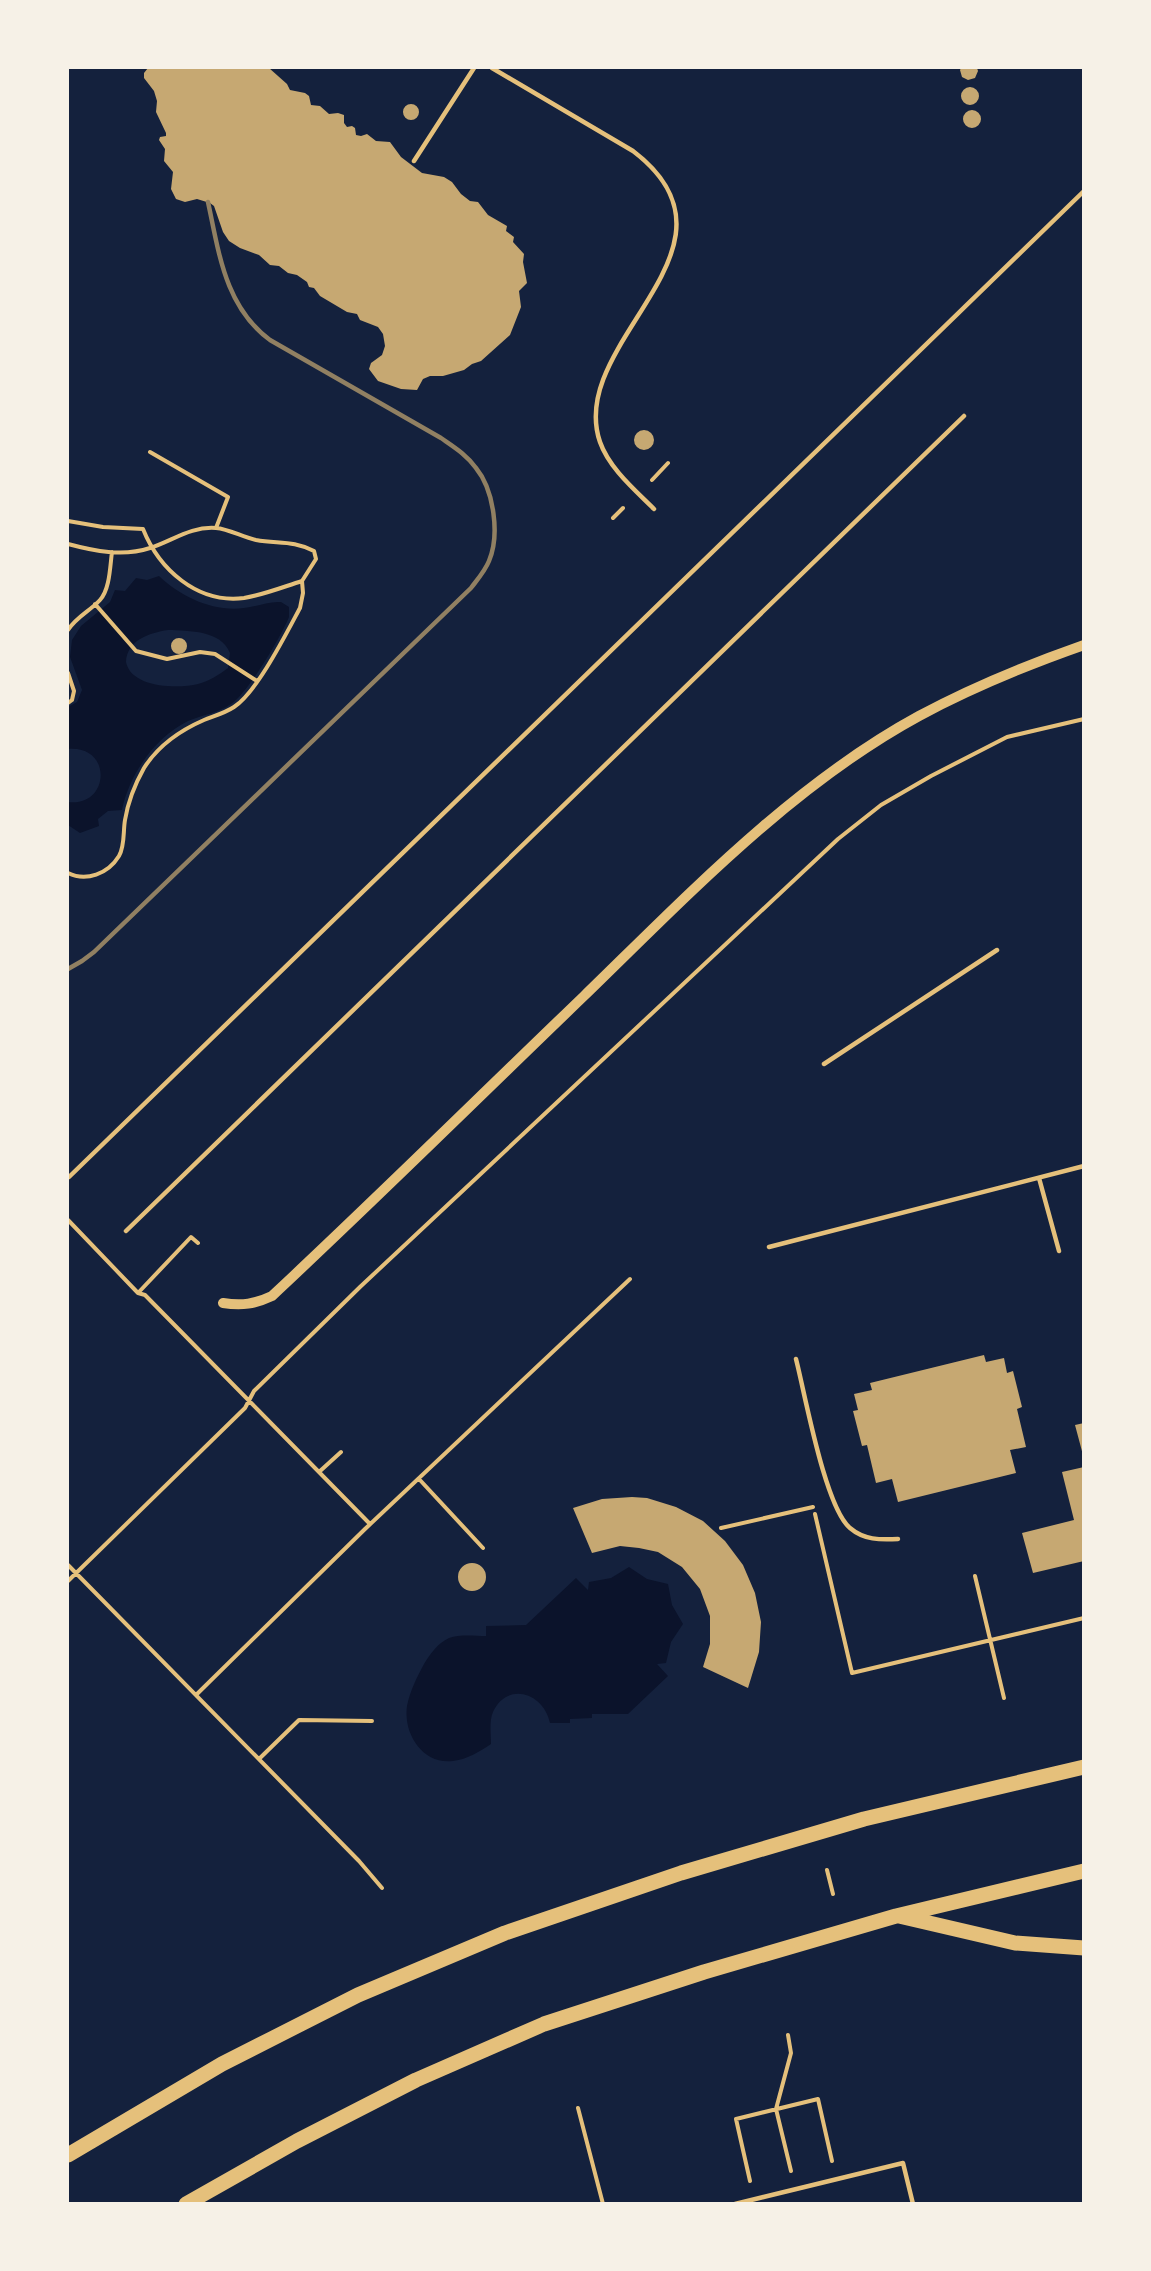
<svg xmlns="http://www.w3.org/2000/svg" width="1151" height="2271" font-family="Roboto,sans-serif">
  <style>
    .water { fill: #0b132b; fill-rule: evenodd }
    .building { fill: #c6a872 }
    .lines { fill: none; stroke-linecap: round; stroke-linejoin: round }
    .path { stroke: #e5c07b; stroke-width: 4 }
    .service { stroke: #e5c07b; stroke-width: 4.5 }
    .tertiary { stroke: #e5c07b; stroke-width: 10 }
    .primary { stroke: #e5c07b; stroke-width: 15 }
    .rail { stroke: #918062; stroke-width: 4.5 }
  </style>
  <rect width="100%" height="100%" fill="#14213d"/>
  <path class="water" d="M 159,576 C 181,597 213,612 244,608 C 256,607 268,601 281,602 L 289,607 L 289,617 C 281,637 248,693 231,704 C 219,713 202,715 188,721 C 155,737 129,775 122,810 L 108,811 L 98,819 L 99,826 L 80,833 L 68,825 L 68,802 C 110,807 113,745 68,749 L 68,707 L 77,702 L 82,690 L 70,657 L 72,640 L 81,626 L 110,602 L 115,590 L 125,591 L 136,578 L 147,580 ZM 168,630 C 189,631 221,630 230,653 L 228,668 C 219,675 209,681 198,684 C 178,689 131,688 126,662 C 127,640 149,633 168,630 Z
    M 629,1567 L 647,1579 L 668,1584 L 672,1605 L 683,1624 L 671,1642 L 666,1663 L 657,1664 L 668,1676 L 628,1714 L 592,1714 L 592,1718 L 570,1719 L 570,1723 L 550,1723 C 544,1693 507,1681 493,1712 C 489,1721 491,1734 491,1744 C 479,1752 468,1759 453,1761 C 423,1765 403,1734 407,1706 C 410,1691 417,1677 424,1664 C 430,1654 438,1643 449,1638 C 460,1634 475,1636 486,1636 L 486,1626 L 526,1625 L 576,1578 L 588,1590 L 589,1582 L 611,1578 Z"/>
  <path class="building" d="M 148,68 L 269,68 L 287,84 L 290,90 L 305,93 L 309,96 L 311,105 L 320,106 L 329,114 L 338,113 L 344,115 L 344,123 L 347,127 L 352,126 L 355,128 L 356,135 L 361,136 L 367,134 L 376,141 L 390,142 L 401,157 L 422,173 L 444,177 L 452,182 L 461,194 L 470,201 L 478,202 L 488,215 L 507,226 L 506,231 L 514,237 L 513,242 L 524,254 L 523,262 L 527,283 L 519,291 L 521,307 L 510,335 L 481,361 L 472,364 L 464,370 L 443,376 L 430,376 L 423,379 L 417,390 L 401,389 L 378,381 L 369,369 L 371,363 L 382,355 L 385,346 L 383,334 L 378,327 L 360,320 L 357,314 L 347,312 L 320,296 L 314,288 L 309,287 L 307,282 L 297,275 L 288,273 L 279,266 L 270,265 L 259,255 L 240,248 L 229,241 L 223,232 L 214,206 L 210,203 L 197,199 L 185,202 L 176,199 L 171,189 L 173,172 L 164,161 L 165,149 L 159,140 L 160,137 L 166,136 L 166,133 L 156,112 L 157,101 L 154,91 L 144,78 L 144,73 Z
    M 961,68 L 977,68 L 978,71 L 975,78 L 968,80 L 962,77 L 960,70 Z
    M961 96a9 9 0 1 1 18 0a9 9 0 1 1-18 0Z
    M403 112a8 8 0 1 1 16 0a8 8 0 1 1-16 0Z
    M963 119a9 9 0 1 1 18 0a9 9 0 1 1-18 0Z
    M634 440a10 10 0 1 1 20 0a10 10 0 1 1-20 0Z
    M171 646a8 8 0 1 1 16 0a8 8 0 1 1-16 0Z
    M 984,1355 L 986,1362 L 1004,1358 L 1007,1373 L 1013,1371 L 1022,1407 L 1017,1409 L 1026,1447 L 1010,1450 L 1016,1473 L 898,1502 L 892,1479 L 876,1483 L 867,1445 L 862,1446 L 853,1411 L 858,1410 L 854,1394 L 872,1390 L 870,1383 Z
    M 1084,1423 L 1084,1455 L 1083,1455 L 1075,1425 Z
    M 1084,1467 L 1084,1561 L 1033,1573 L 1022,1533 L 1074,1520 L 1062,1472 Z
    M 632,1497 L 647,1498 L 676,1507 L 703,1521 L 725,1541 L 743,1565 L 755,1593 L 761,1622 L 759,1652 L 748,1688 L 703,1667 L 710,1644 L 710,1616 L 700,1589 L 682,1567 L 658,1552 L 639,1548 L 620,1546 L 592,1553 L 573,1508 L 602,1499 Z
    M458 1577a14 14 0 1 1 28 0a14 14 0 1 1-28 0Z"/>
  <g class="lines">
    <path class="path" d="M 150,452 L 228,497 L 216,528
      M 652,480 L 668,463
      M 613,518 L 623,508
      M 68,521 L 103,527 L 143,529 C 159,569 197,604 244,598 C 263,595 283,587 302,581
      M 68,544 C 94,551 123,557 150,548 C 172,541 191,526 216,528 C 229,529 242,537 256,540 C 278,544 293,540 314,551 L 316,559 L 302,581 L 303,593 L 300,608 C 286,634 257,692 234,707 C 225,713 214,716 204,720 C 181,730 158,746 144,768 C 135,784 128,802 125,820 C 123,831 125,846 119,856 C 108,874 86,882 68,873
      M 95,604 L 136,651 L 167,659 L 200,652 L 215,654 L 257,681
      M 68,630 C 76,617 90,611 100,600 C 110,589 110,566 112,552
      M 68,673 L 74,691 L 72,700 L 68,703
      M 68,1220 L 138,1293 L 145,1295 L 370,1524
      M 138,1293 L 191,1237 L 198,1243
      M 319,1472 L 341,1452
      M 419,1479 L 483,1548
      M 815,1514 L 852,1673 L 1084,1618
      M 721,1528 L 813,1507
      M 68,1565 L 359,1861 L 382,1888
      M 975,1576 L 1004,1698
      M 68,1581 L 245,1408 L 254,1391 L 360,1287 L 838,839 L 881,805 L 931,776 L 1007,737 L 1084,719
      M 196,1695 L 365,1529 L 630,1279
      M 259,1759 L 299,1720 L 372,1721
      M 827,1870 L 833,1894
      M 788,2035 L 791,2053 L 776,2109 L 791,2171
      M 578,2108 L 603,2204
      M 750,2181 L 736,2119 L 818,2099 L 832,2161"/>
    <path class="service" d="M 492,68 L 633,151 C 760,248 565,341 600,442 C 609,468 635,490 654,509
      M 414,161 L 474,68
      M 824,1064 L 997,950
      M 69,1177 L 1084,191
      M 1039,1178 L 1059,1251
      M 126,1231 L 964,416
      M 769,1247 L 1084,1166
      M 796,1359 C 805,1394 825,1507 850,1528 C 864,1540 880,1540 898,1539
      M 735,2204 L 903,2163 L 913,2204"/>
    <path class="tertiary" d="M 223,1303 C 242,1306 255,1304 272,1296 C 377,1198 480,1096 584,996 C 686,897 792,785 919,716 C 971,688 1027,665 1084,645"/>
    <path class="primary" d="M 899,1916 L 1015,1943 L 1084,1948
      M 68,2155 L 222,2064 L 358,1995 L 505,1933 L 681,1873 L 864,1819 L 1084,1767
      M 186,2204 L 297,2141 L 416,2080 L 544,2024 L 704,1972 L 896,1916 L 1084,1871"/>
    <path class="rail" d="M 68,969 L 82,961 L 94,952 L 471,588 C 477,580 485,571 489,561 C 500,535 494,490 476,468 C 467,455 454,447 441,438 L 270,340 C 225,307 219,253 208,202"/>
  </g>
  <rect width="1151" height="2271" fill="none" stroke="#f6f1e7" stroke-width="138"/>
</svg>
